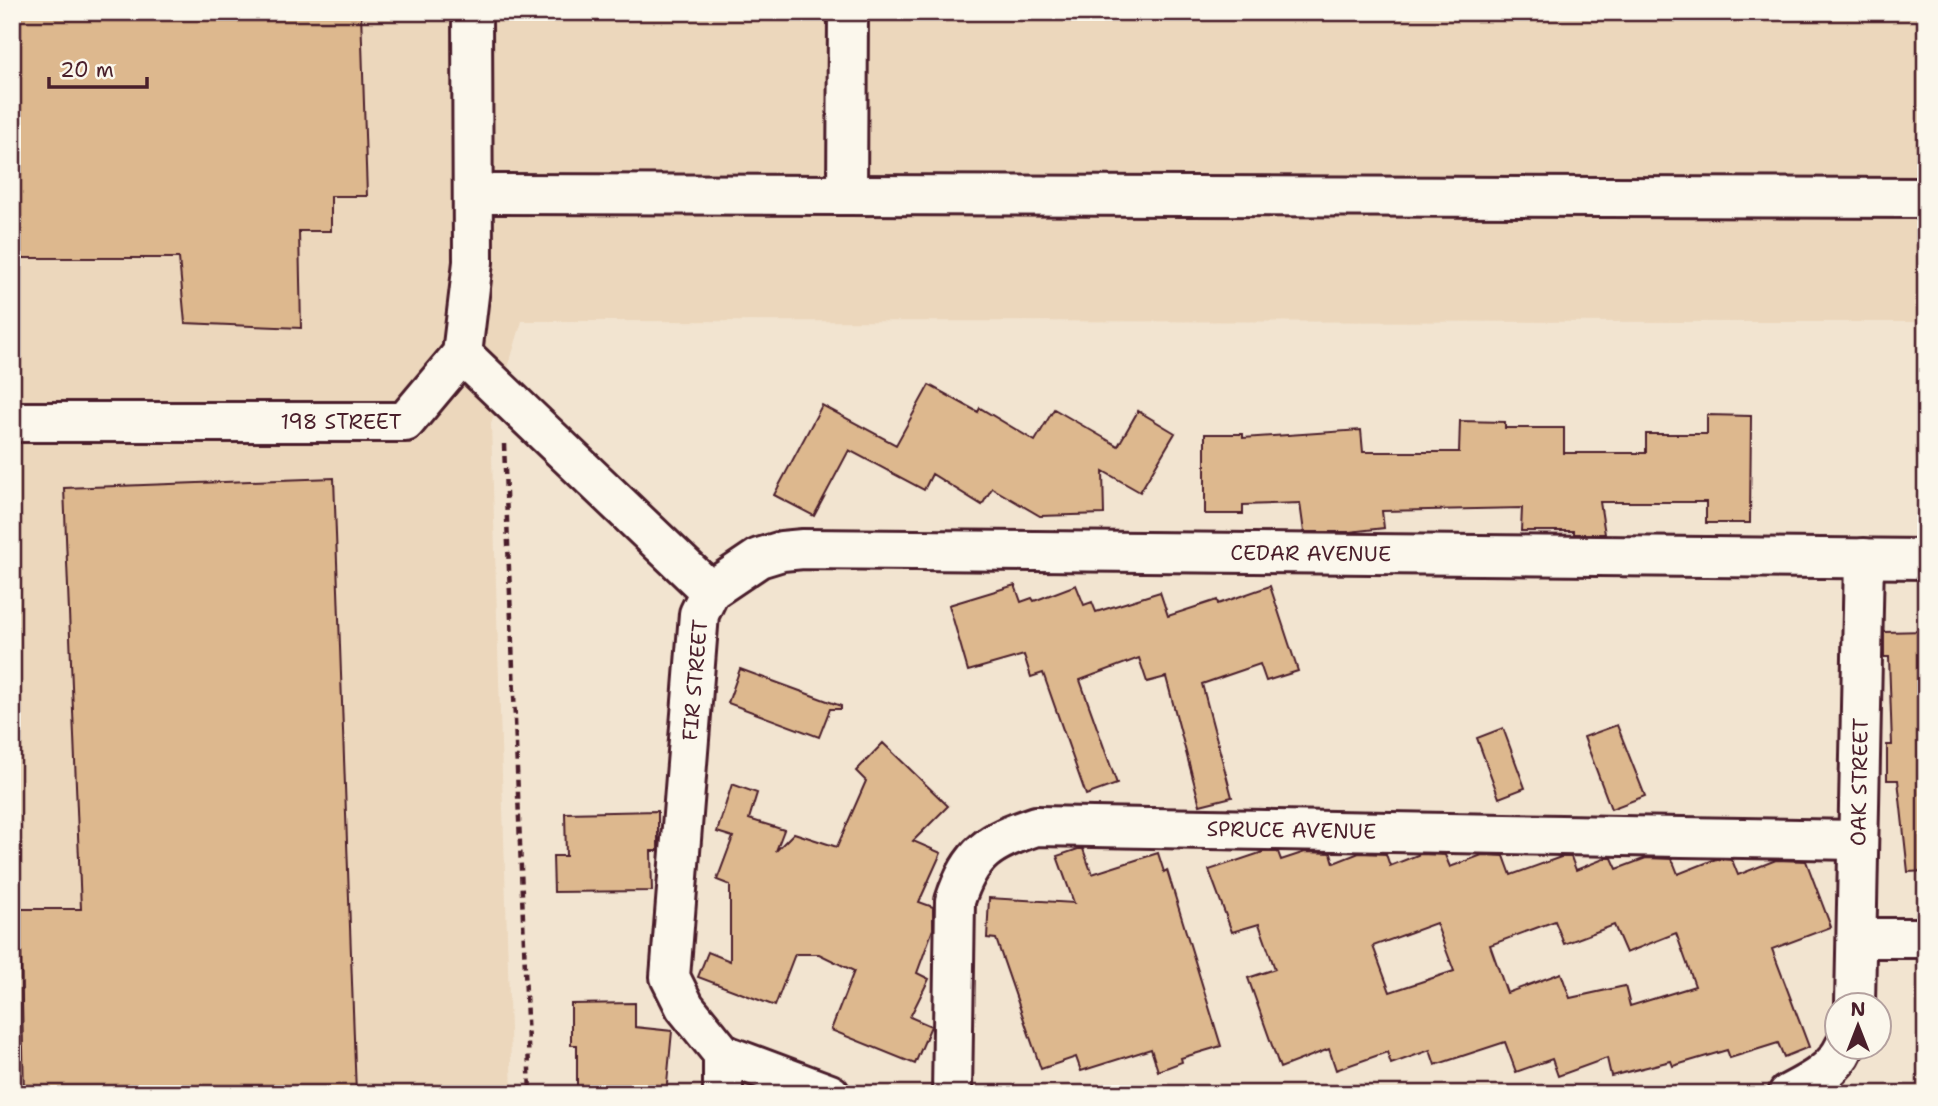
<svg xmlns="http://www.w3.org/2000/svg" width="1938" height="1106" font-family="'Shantell Sans',sans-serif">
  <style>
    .built { fill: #ecd7bc }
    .building { fill: #ddb88e; stroke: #4a1f2b; stroke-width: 2; fill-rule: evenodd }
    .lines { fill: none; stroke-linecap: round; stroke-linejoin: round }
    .minor-casing { stroke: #4a1f2b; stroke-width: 44 }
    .path { stroke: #4a1f2b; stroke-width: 4.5; stroke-dasharray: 7 5; stroke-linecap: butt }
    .minor { stroke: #fbf7ec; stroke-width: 38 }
    .labels { text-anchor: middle; stroke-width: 5; stroke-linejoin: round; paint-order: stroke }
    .street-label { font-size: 21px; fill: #4a1f2b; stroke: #fbf7ec }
  </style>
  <rect width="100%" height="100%" fill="#f2e4d0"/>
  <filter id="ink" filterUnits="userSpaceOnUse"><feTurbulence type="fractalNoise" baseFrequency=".0143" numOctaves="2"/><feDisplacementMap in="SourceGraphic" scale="14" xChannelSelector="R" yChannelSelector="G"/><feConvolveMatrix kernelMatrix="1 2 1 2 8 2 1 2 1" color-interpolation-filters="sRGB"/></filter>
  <g filter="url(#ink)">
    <path class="built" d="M 12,12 L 1926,12 L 1926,322 L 522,321 L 491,424 L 512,1094 L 12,1094 Z"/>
    <path class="building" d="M 12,12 L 361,12 L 367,196 L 331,196 L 331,231 L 299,231 L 301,328 L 185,323 L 179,258 L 12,258 Z
      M 929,385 L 978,412 L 980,408 L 1035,441 L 1054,409 L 1118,446 L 1138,411 L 1175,433 L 1140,492 L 1103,471 L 1104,514 L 1040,516 L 992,488 L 982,505 L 932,474 L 924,490 L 849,450 L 814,516 L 774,495 L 822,405 L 896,445 Z
      M 1707,415 L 1751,416 L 1750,523 L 1706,523 L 1706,502 L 1600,502 L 1605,534 L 1574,534 L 1574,531 L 1521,531 L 1522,508 L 1382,511 L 1384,528 L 1349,532 L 1304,532 L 1300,503 L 1243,505 L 1243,514 L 1205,514 L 1205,434 L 1243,434 L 1243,438 L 1361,430 L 1363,452 L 1459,452 L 1460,421 L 1505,422 L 1505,428 L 1564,428 L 1564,453 L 1646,453 L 1646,434 L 1707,434 Z
      M 334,478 L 356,1094 L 24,1094 L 20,909 L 81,909 L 64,488 Z
      M 1015,585 L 1021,602 L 1032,598 L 1034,601 L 1076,585 L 1084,605 L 1092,602 L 1096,612 L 1160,592 L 1168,616 L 1217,600 L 1218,604 L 1270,586 L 1298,671 L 1266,681 L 1260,664 L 1202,684 L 1232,797 L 1200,805 L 1166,677 L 1147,682 L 1139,658 L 1080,680 L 1117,784 L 1086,795 L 1043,673 L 1031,677 L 1024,655 L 968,671 L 949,605 Z
      M 1926,631 L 1926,871 L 1908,872 L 1898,780 L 1887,780 L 1887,745 L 1892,745 L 1889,657 L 1884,657 L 1884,632 Z
      M 740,669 L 841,706 L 841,709 L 830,709 L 819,737 L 728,703 Z
      M 1617,725 L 1645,796 L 1611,809 L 1584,737 Z
      M 1503,728 L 1525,788 L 1499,798 L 1477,738 Z
      M 883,743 L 948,806 L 913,841 L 941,853 L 919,902 L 933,907 L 933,929 L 917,973 L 929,979 L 910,1017 L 931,1026 L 915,1064 L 831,1030 L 854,971 L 819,954 L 795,954 L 775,1006 L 698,977 L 708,952 L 730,961 L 730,885 L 717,880 L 733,837 L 717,832 L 732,784 L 757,793 L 749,819 L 784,830 L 776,851 L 794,833 L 837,847 L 866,781 L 856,771 Z
      M 658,811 L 658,851 L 651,851 L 652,891 L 554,892 L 553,856 L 566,856 L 565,813 Z
      M 1078,849 L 1083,849 L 1092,874 L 1158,853 L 1164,872 L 1167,870 L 1221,1046 L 1181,1058 L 1182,1062 L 1158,1071 L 1151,1049 L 1081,1071 L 1076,1057 L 1041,1069 L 996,939 L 987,938 L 989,898 L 1074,903 L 1057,856 Z
      M 1263,852 L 1278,852 L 1281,860 L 1305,852 L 1331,853 L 1334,863 L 1359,853 L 1386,854 L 1390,866 L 1420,854 L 1445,855 L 1450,867 L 1482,855 L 1504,856 L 1511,875 L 1561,857 L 1571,857 L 1576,870 L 1606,858 L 1612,858 L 1617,869 L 1646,858 L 1672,859 L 1678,874 L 1716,859 L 1732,860 L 1738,875 L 1776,860 L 1806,861 L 1831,927 L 1772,949 L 1809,1047 L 1784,1057 L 1778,1043 L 1730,1058 L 1727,1050 L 1673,1066 L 1671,1061 L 1611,1076 L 1607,1058 L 1558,1076 L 1552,1059 L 1516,1072 L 1505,1042 L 1435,1065 L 1430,1050 L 1391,1064 L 1387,1052 L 1336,1070 L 1329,1049 L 1280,1068 L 1248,978 L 1275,969 L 1259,924 L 1232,932 L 1209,870 ZM 1555,921 L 1564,944 L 1614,925 L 1626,953 L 1676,933 L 1695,986 L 1630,1006 L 1625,986 L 1570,998 L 1561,973 L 1507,993 L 1490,945 ZM 1436,923 L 1454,971 L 1390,992 L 1373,946 Z
      M 635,1003 L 635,1027 L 672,1031 L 666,1094 L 577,1094 L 577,1045 L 571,1045 L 571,1004 Z"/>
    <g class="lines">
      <g class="minor-casing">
        <g id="minor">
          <path d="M 473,194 L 1926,198"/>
          <path d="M 847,195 L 848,12"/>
          <path d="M 462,354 L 710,591 L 699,614 L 670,977 L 685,1007 L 723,1054"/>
          <path id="s1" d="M 12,422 L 405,422 L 462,354 L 473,262 L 472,12"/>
          <path id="s2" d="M 710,591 L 759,558 L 782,551 L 803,549 L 1926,559"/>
          <path d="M 1858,938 L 1926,938"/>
          <path id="s3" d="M 1855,1004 L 1864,558"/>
          <path d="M 723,1054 L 830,1094"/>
          <path d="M 723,1094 L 723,1054"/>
          <path id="s4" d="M 952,1094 L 955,901 C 971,852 989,842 1036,826 L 1858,840"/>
          <path d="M 1788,1094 C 1811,1082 1834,1071 1845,1046"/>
        </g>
      </g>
      <path class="path" d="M 504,444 L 530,1094"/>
      <use href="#minor" class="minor"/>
    </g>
  </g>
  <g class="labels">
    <g class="street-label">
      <text dy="7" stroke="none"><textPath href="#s1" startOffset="329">198 STREET</textPath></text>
      <text dy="7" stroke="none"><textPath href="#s2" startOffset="612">CEDAR AVENUE</textPath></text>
      <text transform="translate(695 680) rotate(-85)" y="7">FIR STREET</text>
      <text dy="7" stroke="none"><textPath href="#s3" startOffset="222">OAK STREET</textPath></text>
      <text dy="7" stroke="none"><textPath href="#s4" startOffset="565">SPRUCE AVENUE</textPath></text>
    </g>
  </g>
  <rect width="1938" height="1106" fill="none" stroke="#fbf7ec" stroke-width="42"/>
  <rect x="21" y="21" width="1896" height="1064" fill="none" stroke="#4a1f2b" stroke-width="2.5" filter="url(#ink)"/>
  <g transform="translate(1858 1026)"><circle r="33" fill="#fbf7ec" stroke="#b4a19f" stroke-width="2"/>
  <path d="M0-5L12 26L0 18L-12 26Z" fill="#4a1f2b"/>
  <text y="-10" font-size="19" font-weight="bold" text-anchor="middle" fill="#4a1f2b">N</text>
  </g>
  <path d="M49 77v10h98v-10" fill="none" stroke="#4a1f2b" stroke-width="3.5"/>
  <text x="60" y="77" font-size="21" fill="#4a1f2b" stroke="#fbf7ec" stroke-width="5" paint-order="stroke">20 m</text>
</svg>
